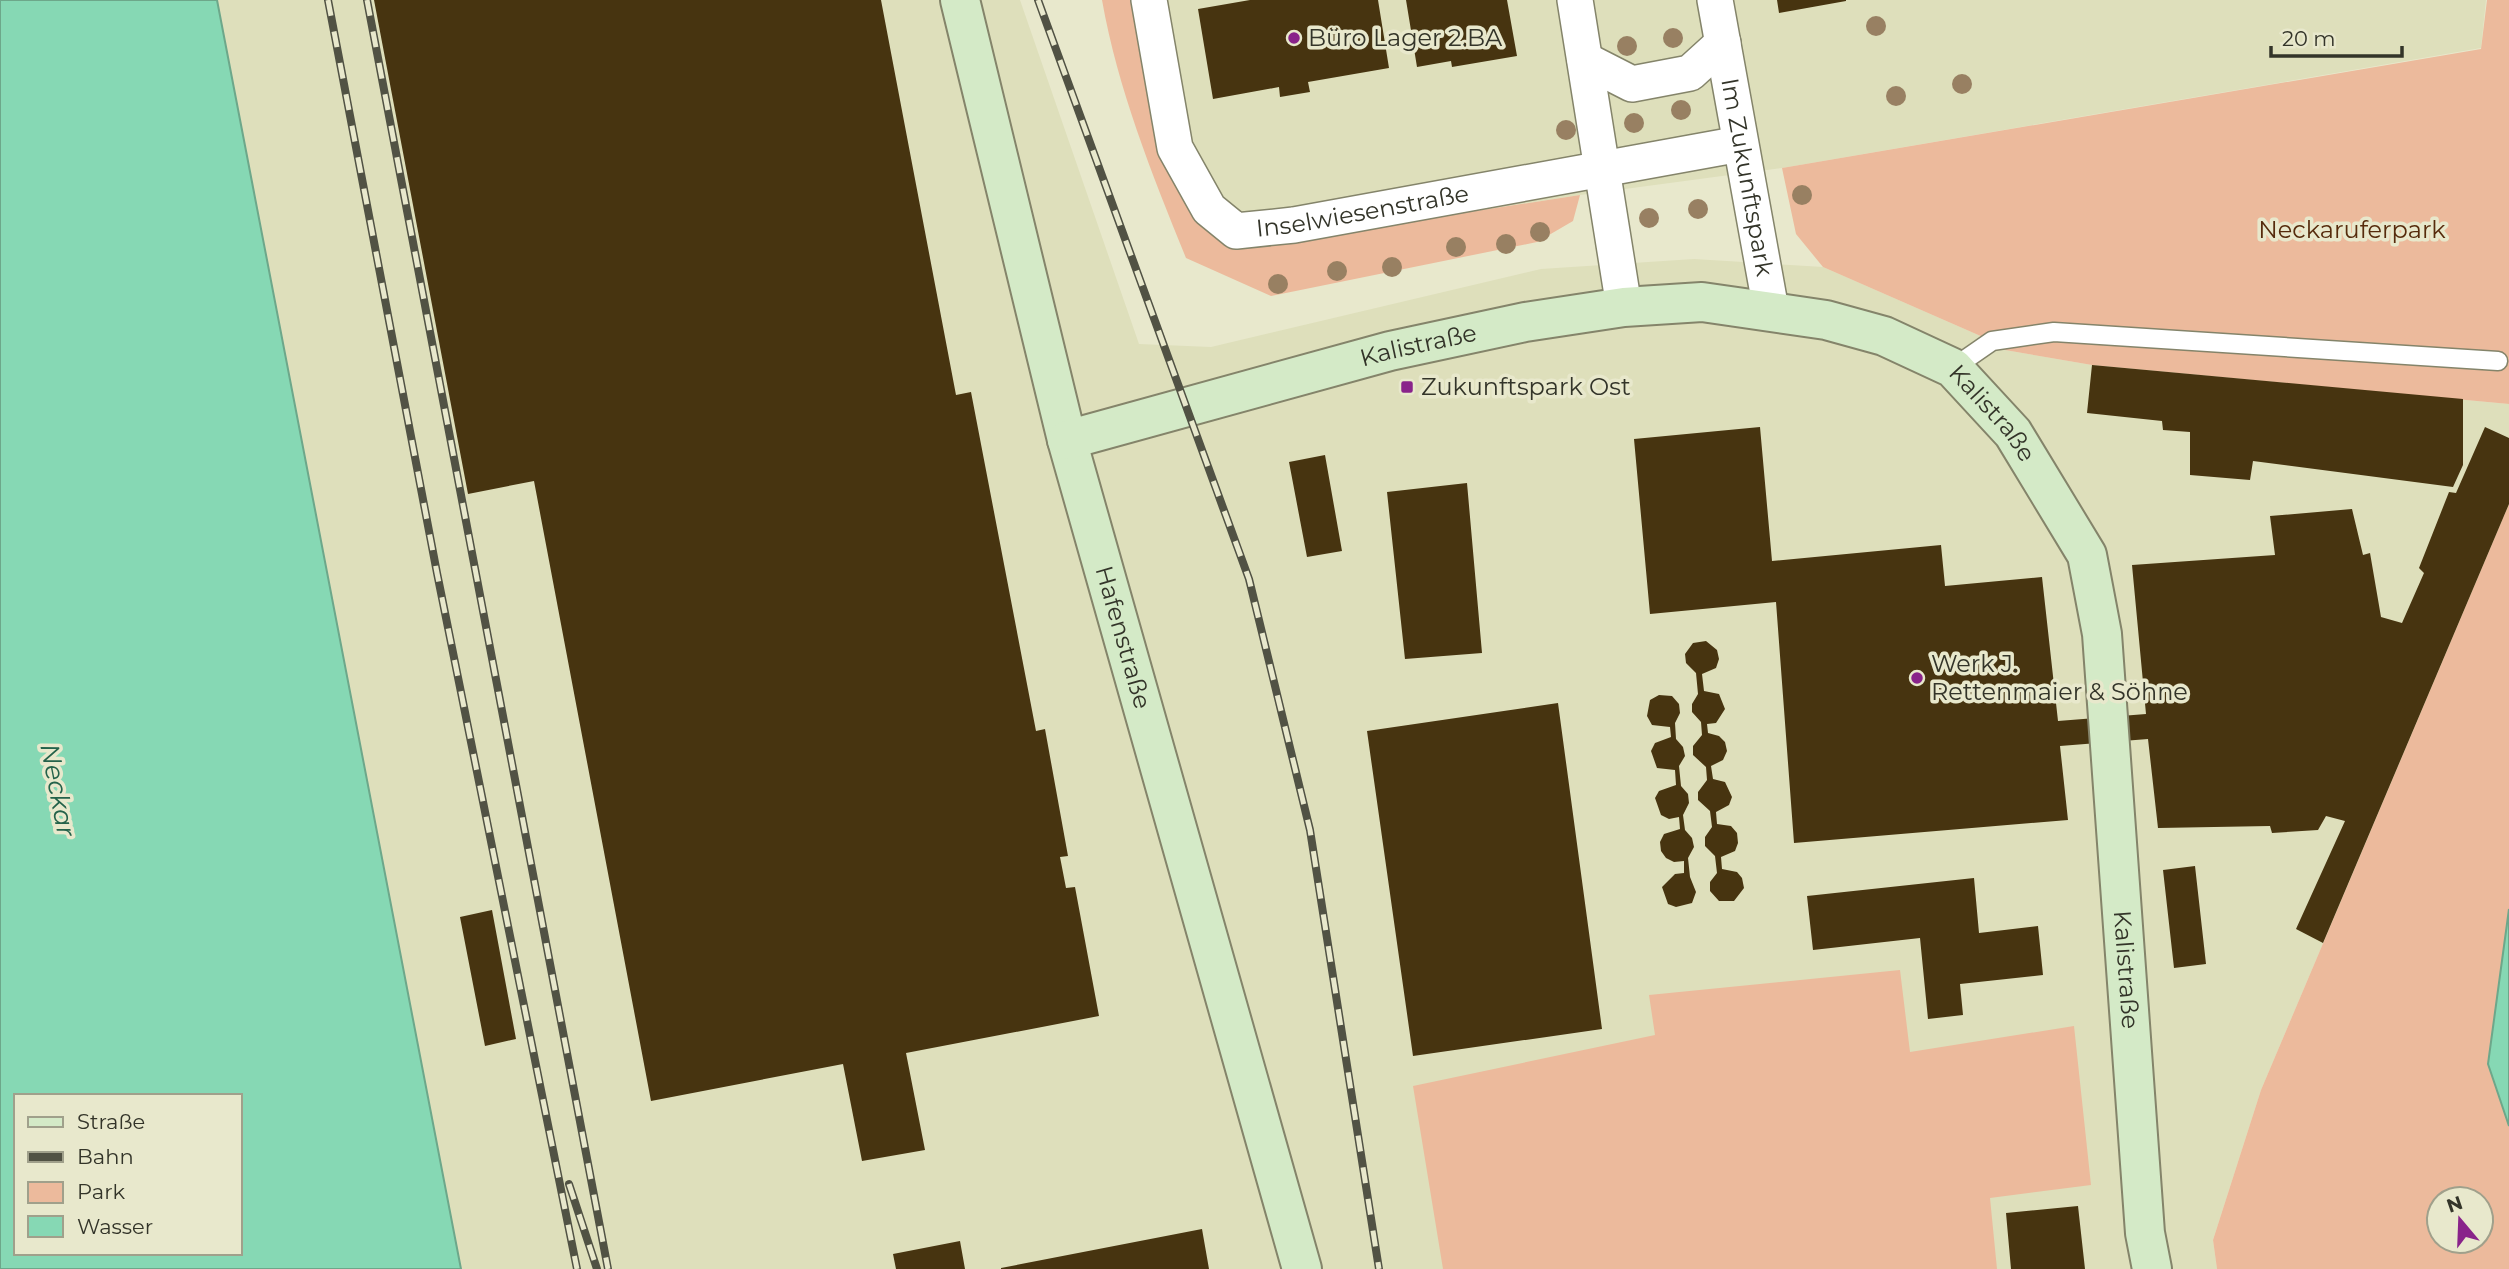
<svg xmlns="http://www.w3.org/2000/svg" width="2509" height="1269" font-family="Montserrat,sans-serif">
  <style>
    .built { fill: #dedfbb }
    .green { fill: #ecba9c; fill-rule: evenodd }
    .water { fill: #86d8b4; stroke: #6da78a; stroke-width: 2; fill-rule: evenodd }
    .building { fill: #473410 }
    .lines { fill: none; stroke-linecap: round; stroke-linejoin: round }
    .lane-casing { stroke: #84846a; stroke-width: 21 }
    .street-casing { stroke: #84846a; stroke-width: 38 }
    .secondary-casing { stroke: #84846a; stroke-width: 42 }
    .lane { stroke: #fff; stroke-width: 18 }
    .street { stroke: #fff; stroke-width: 35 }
    .secondary { stroke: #d4eac7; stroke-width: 38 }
    .rail-casing { stroke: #515244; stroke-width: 8 }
    .rail { stroke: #e8e8cc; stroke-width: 5; stroke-dasharray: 16; stroke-linecap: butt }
    .tree { fill: #988062 }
    .poi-dot { fill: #89238a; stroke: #e8e8cc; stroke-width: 2.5 }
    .labels { text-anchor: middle; stroke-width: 7; stroke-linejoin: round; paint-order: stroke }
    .poi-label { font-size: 24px; fill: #333429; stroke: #e8e8cc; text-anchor: start }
    .street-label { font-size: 24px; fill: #333429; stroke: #e8e8cc }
    .park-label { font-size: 24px; fill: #562b0c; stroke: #e8e8cc }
    .water-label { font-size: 26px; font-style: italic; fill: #24624a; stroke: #e8e8cc }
  </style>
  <rect width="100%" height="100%" fill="#e8e8cc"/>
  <path class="built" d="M 217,0 L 1020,0 L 1139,344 L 1211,347 L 1541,269 L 1694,259 L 1823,267 L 1992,341 L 2005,350 L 2092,365 L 2509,404 L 2509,504 L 2261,1090 L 2213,1240 L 2217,1269 L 461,1269 Z
    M 1136,0 L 2486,0 L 2481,48 L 1782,168 L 1580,195 L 1236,248 L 1203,229 L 1167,147 Z"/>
  <path class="green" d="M 1102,0 L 1136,0 L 1167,147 L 1203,228 L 1236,248 L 1580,195 L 1573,221 L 1537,242 L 1271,296 L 1186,258 C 1152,174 1118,90 1102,0 Z
    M 2487,0 L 2509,0 L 2509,404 L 2092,365 L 2005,350 L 1992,341 L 1823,267 L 1796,234 L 1782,168 L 2481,49 Z
    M 2509,504 L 2509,909 L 2488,1063 L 2509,1126 L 2509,1269 L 2217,1269 L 2213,1240 L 2261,1090 ZM 2439,1199 L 2481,1199 L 2481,1241 L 2439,1241 Z
    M 1900,970 L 1910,1052 L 2074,1026 L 2091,1185 L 1990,1198 L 1997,1269 L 1443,1269 L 1413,1086 L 1655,1035 L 1649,995 Z"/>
  <path class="water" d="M 0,0 L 217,0 L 461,1269 L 0,1269 ZM 16,1096 L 240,1096 L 240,1253 L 16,1253 Z
    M 2509,909 L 2509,1126 L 2488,1064 Z"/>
  <path class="building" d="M 374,0 L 881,0 L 956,395 L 971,392 L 1036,731 L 1045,729 L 1068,856 L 1060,857 L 1066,888 L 1075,887 L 1099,1016 L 906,1053 L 925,1150 L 862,1161 L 843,1064 L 651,1101 L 534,481 L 468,494 Z
    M 1250,0 L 1378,0 L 1389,68 L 1308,82 L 1310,92 L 1280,97 L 1279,87 L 1213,99 L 1198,9 Z
    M 1406,0 L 1507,0 L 1517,56 L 1452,67 L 1451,61 L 1417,67 Z
    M 1777,0 L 1846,0 L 1846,1 L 1779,13 Z
    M 2092,365 L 2463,399 L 2463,465 L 2453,487 L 2253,461 L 2250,480 L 2190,475 L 2190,432 L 2163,430 L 2162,421 L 2087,413 Z
    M 1760,427 L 1772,561 L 1941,545 L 1945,586 L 2042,577 L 2058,721 L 2146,714 L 2132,565 L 2275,555 L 2270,516 L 2352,509 L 2363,555 L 2370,553 L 2381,617 L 2402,623 L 2424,573 L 2419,568 L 2449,492 L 2456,493 L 2485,427 L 2509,438 L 2509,504 L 2323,943 L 2296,929 L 2345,821 L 2326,816 L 2318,830 L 2272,833 L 2270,826 L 2158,828 L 2148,739 L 2060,746 L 2068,820 L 1794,843 L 1776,602 L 1650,614 L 1634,439 Z
    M 1325,455 L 1342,551 L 1307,557 L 1289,462 Z
    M 1467,483 L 1482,653 L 1405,659 L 1387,492 Z
    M 1706,641 L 1717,650 L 1719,659 L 1716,668 L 1702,674 L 1704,691 L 1719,694 L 1725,709 L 1716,723 L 1707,724 L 1708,733 L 1719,736 L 1725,742 L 1727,751 L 1723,760 L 1711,766 L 1713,779 L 1725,782 L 1732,797 L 1729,805 L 1716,812 L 1717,824 L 1731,826 L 1737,833 L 1738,843 L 1735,851 L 1721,857 L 1722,869 L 1737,872 L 1742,878 L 1744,888 L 1734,901 L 1719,901 L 1710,891 L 1710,882 L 1717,873 L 1715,856 L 1705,846 L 1705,837 L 1712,827 L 1710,811 L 1698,800 L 1698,792 L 1707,780 L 1706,767 L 1693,755 L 1693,746 L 1702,735 L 1701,722 L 1692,712 L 1692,704 L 1698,694 L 1696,673 L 1686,663 L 1685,654 L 1693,643 Z
    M 1659,695 L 1672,696 L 1679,704 L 1680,713 L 1675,723 L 1676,739 L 1683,747 L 1685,756 L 1679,766 L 1681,786 L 1688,794 L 1689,803 L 1683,815 L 1685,830 L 1692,838 L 1694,847 L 1688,858 L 1690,877 L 1696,892 L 1692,903 L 1676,907 L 1668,904 L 1662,887 L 1675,874 L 1684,873 L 1684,861 L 1674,862 L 1666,858 L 1661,851 L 1660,842 L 1664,834 L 1680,829 L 1679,817 L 1669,819 L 1661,815 L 1655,798 L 1659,791 L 1676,785 L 1675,770 L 1657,768 L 1651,751 L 1655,743 L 1671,737 L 1670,727 L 1652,725 L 1647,716 L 1650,700 Z
    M 1558,703 L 1602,1029 L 1413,1056 L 1367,731 Z
    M 2195,866 L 2206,964 L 2174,968 L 2163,870 Z
    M 1974,878 L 1979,933 L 2038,926 L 2043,975 L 1960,984 L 1963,1015 L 1928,1019 L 1920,938 L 1813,950 L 1807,896 Z
    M 492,910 L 516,1039 L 485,1046 L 460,917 Z
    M 2078,1206 L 2085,1269 L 2011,1269 L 2006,1213 Z
    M 1202,1229 L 1209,1269 L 1001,1269 L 1001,1268 Z
    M 960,1241 L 965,1269 L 896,1269 L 893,1254 Z"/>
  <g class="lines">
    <g class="lane-casing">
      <path id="lane" d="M 1953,368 L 1992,341 L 2054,332 L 2498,361"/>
    </g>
    <g class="street-casing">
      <g id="street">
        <path id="s1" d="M 1149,0 L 1175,148 L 1209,209 L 1236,231 L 1294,225 L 1740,144"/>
        <path d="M 1575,0 L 1624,307"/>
        <path id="s2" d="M 1715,0 L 1771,310"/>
        <path d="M 1585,60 L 1632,84 L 1690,73 L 1723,43"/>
      </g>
    </g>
    <g class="secondary-casing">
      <g id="secondary">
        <path id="s3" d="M 960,0 L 1067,440 L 1302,1269"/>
        <path id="s4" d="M 1067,440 L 1390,351 L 1525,322 L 1624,307 L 1702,302 L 1826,320 L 1884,336 L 1953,368 L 2013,433 L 2087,555 L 2102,634 L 2145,1233 L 2152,1269"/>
      </g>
    </g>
    <use href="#lane" class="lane"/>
    <use href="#street" class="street"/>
    <use href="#secondary" class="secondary"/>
    <g class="rail-casing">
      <path id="rail" d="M 328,0 L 437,573 L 577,1269
        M 367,0 L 608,1269
        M 1038,0 L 1249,579 L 1310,830 L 1379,1269
        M 569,1184 L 597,1269"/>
    </g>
    <use href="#rail" class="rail"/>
  </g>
  <g class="tree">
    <circle cx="1876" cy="26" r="10"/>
    <circle cx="1673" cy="38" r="10"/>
    <circle cx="1627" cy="46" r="10"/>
    <circle cx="1962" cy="84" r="10"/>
    <circle cx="1896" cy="96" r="10"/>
    <circle cx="1681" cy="110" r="10"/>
    <circle cx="1634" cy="123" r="10"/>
    <circle cx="1566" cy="130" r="10"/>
    <circle cx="1802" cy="195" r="10"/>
    <circle cx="1698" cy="209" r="10"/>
    <circle cx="1649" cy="218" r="10"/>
    <circle cx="1540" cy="232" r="10"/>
    <circle cx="1506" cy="244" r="10"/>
    <circle cx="1456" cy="247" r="10"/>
    <circle cx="1392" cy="267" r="10"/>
    <circle cx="1337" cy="271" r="10"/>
    <circle cx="1278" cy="284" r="10"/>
  </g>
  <g class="poi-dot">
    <circle cx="1294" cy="38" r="7"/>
    <rect x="1400" y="380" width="14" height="14" rx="3.5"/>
    <circle cx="1917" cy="678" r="7"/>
  </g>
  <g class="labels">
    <g class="poi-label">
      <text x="1308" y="46">Büro Lager 2.BA</text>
      <text x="1421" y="395">Zukunftspark Ost</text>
      <text x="1931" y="672">Werk J.<tspan x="1931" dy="28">Rettenmaier &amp; Söhne</tspan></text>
    </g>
    <g class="street-label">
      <text dy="8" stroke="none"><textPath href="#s2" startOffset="180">Im Zukunftspark</textPath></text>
      <text dy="8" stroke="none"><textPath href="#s1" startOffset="383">Inselwiesenstraße</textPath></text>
      <text dy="8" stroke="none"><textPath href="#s4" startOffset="364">Kalistraße</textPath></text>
      <text dy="8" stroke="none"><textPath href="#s4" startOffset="973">Kalistraße</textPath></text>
      <text dy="8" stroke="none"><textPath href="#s3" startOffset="658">Hafenstraße</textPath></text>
      <text dy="8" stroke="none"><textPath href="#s4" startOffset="1561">Kalistraße</textPath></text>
    </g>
    <g class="park-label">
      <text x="2352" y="238">Neckaruferpark</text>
    </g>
    <g class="water-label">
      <text transform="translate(58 790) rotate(79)" y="9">Neckar</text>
    </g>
  </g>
  <rect x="14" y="1094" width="228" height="161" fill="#e8e8cc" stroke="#a0a08b" stroke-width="2"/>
  <rect x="28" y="1117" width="35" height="10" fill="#d4eac7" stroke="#a0a08b" stroke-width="2"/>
  <text x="77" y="1129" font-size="21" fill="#333429">Straße</text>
  <rect x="28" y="1152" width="35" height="10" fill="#515244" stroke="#a0a08b" stroke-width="2"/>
  <text x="77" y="1164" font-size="21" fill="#333429">Bahn</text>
  <rect x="28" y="1182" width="35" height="21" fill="#ecba9c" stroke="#a0a08b" stroke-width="2"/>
  <text x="77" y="1199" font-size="21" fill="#333429">Park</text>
  <rect x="28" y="1216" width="35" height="21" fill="#86d8b4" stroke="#a0a08b" stroke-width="2"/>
  <text x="77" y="1234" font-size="21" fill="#333429">Wasser</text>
  <g transform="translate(2460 1220) rotate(341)"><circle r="33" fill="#e8e8cc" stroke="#a0a08b" stroke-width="2"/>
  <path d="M0-5L12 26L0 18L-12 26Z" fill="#89238a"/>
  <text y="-10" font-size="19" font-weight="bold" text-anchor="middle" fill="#333429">N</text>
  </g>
  <path d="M2271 46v10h131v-10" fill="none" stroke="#333429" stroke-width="3.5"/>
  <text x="2282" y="46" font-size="21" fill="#333429" stroke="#e8e8cc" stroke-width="5" paint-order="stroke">20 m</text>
</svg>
